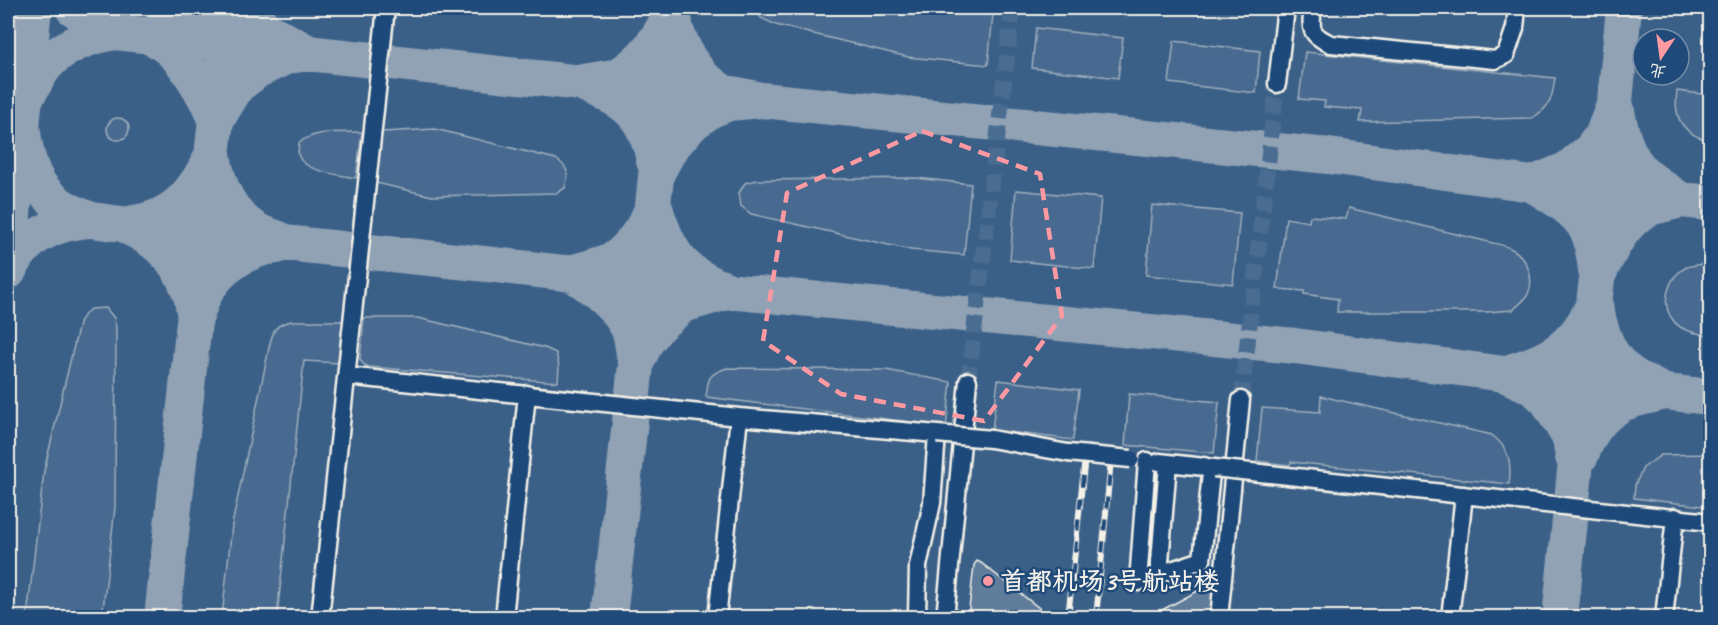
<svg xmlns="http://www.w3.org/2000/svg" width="1718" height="625" font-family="Caveat,'LXGW WenKai TC',sans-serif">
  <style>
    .built { fill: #3b6088; fill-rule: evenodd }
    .green { fill: #496b90; stroke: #9eaebc; stroke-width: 1.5 }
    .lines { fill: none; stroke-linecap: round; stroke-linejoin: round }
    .taxiway { stroke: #90a2b4; stroke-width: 36 }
    .building { fill: #5e7b9a; stroke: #f4f1e8; stroke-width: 1.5 }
    .minor-tunnel { stroke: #4a6c90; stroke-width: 16; stroke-dasharray: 16 8; stroke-linecap: butt }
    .minor-casing { stroke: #f4f1e8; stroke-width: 21 }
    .minor { stroke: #1f4a7a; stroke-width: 16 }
    .rail-casing { stroke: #f4f1e8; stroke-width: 6 }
    .rail { stroke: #1f4a7a; stroke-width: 4; stroke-dasharray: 11; stroke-linecap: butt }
    .minor-bridge-casing { stroke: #f4f1e8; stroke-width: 21; stroke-linecap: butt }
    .minor-bridge { stroke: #1f4a7a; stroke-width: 16 }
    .marked { fill: none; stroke: #ff9aa2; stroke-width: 4.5; stroke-dasharray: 12 8; stroke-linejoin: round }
    .poi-dot { fill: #ff9aa2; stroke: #1f4a7a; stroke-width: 2 }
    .labels { text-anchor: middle; stroke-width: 5; stroke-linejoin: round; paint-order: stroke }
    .poi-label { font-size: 26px; font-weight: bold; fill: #f4f1e8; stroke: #1f4a7a; text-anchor: start }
  </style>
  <rect width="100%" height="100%" fill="#2c5481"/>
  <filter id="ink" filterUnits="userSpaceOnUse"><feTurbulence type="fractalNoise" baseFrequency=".0167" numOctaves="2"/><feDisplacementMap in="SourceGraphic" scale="12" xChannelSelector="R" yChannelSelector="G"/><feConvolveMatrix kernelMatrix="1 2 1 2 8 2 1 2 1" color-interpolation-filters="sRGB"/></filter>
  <g filter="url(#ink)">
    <path class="built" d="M 8,8 L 1710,8 L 1710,617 L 8,617 ZM 1643,39 L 1679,39 L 1679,75 L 1643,75 Z"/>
    <path class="green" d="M 445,8 L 532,8 L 458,11 Z
      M 756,8 L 922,8 L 993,14 L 988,65 L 908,57 L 776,25 L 761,18 Z
      M 1036,28 L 1123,38 L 1118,78 L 1032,68 Z
      M 1174,41 L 1260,51 L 1256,93 L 1169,83 Z
      M 1305,52 L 1555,78 C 1552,99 1551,107 1532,118 L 1360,122 L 1362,110 L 1324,107 L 1325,101 L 1299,99 Z
      M 1677,91 L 1710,95 L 1710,141 C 1683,134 1673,119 1677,91 Z
      M107 129a11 11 0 1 1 22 0a11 11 0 1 1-22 0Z
      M 435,129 L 556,159 C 569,168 569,173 565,188 L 557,193 L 432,196 L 376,183 L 382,132 Z
      M 362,132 L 356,178 C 341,175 306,172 299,157 C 297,152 299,147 299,143 C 315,129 342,133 362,132 Z
      M 916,178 L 971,184 L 964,255 L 911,250 L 751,214 L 741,206 L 739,193 L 745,183 L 757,180 Z
      M 1016,190 L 1101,198 L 1094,269 L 1010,260 Z
      M 1152,205 L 1240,213 L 1233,284 L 1146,275 Z
      M 1349,208 L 1489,242 C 1496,244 1505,245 1512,249 C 1527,257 1536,280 1527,296 C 1524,301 1518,305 1513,310 L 1487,312 L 1337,312 L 1338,299 L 1304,294 L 1304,291 L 1277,289 L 1286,218 L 1309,222 L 1310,216 L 1346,219 Z
      M 1703,264 L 1710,264 L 1710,336 C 1698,333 1681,332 1673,320 C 1660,304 1668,277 1685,268 C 1690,265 1698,265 1703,264 Z
      M 106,308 L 114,318 L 116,328 L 115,508 L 102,617 L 27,617 L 44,471 L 80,320 L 90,309 Z
      M 364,318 L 418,318 L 545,348 L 556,353 L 559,366 L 558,382 L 369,367 L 363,364 L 360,359 Z
      M 291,321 L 343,321 L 338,363 L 304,361 L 277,617 L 222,617 L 232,525 L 270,343 C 274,328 276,325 291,321 Z
      M 727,368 L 886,370 L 951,382 L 946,428 L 919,423 L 706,397 C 708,378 708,374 727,368 Z
      M 998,380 L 1079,390 L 1073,440 L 992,430 Z
      M 1129,394 L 1219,402 L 1214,453 L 1125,445 Z
      M 1321,396 L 1492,435 C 1509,448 1512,462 1509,484 L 1291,462 L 1290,465 L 1257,461 L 1262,408 L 1320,412 Z
      M 1710,454 L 1710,507 L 1634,498 L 1635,485 L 1643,468 L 1661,455 Z"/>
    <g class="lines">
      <path class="taxiway" d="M 73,8 L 96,24 L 115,32
        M 204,8 C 187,22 168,30 146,35 C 152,38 158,40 163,44 C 187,60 203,94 217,119 L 237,86 L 258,70 L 288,56 L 309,53 L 265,29 L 247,8
        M 24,100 C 30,92 34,84 39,75 C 55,48 86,37 115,32 L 664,92 L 761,100 L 1329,156 L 1532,184 L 1710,203
        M 22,124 C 27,176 41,203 92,220 C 276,246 461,258 645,283 L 1295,346 L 1504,374 L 1710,397
        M 654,161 C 645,111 623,100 580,83 C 591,80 612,79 621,74 C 642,61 659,39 669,17
        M 658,171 L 671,147 L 693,123 L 711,110 L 729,103 L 761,100 L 722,92 L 702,77 L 688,58 L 676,31 L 674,18
        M 1532,184 L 1568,169 L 1591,150 L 1603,134 L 1615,101 C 1620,129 1625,158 1648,177 C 1658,185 1669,192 1679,199
        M 1535,186 C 1556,199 1584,214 1591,240 C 1594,252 1595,264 1597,277 C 1610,251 1624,217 1653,207 C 1661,205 1669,203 1677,201
        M 133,223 C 175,218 196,190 213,154 C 217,183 229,214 256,230 C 263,234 271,236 279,239
        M 130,228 C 159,241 181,264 191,296 C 193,303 194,312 195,319 C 198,310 201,301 205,293 C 220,267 248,248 277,246
        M 8,263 L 34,8
        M 8,272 C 13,263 19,252 27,245 C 43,228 70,221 92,220
        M 634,355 C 633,348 632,339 630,332 C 619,306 594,288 571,273 C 583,269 607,264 617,257 C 629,249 646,225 651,211
        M 639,357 L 646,342 L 660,324 L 683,305 L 730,291 C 683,275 669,255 655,208
        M 1581,455 C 1589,433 1600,416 1622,404 C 1634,398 1651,396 1664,392 C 1653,386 1641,381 1631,374 C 1609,359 1601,333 1596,309
        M 1573,457 L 1570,438 L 1547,400 L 1533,387 L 1504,374 C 1547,361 1572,350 1592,308
        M 162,618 L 228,8
        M 609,618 L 674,8
        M 1560,618 L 1584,383 L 1608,191 L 1615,101 L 1624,8"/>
    </g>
    <path class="building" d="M 977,561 L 981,563 L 1052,618 L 968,618 L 974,565 Z
      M 1207,586 L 1212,587 L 1213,592 L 1210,618 L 1147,618 Z"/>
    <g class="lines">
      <path class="minor-tunnel" d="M 968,381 L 1013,8
        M 1241,400 L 1277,84"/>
      <g class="minor-casing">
        <path id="minor" d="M 1313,8 C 1310,29 1310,35 1331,44 L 1495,60 L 1506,55 L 1515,28 L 1517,8
          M 1277,84 L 1286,8
          M 346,376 L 739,417 L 937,434 L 932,503 L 918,566 L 917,618
          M 991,439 L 1068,453
          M 1147,461 L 1138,582 L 1159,574
          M 1159,462 L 1214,468
          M 1168,463 L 1159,574 L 1202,560 L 1211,473 L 1204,466
          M 1260,473 L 1710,522
          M 320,618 L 386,8
          M 504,618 L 527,394
          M 717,618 L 739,417
          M 945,618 L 968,381
          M 1219,618 L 1241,400
          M 1450,618 L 1464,495
          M 1664,618 L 1675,517"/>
      </g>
      <use href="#minor" class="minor"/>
      <g class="rail-casing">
        <path id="rail" d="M 1068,618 L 1085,457
          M 1096,618 L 1111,460"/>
      </g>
      <use href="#rail" class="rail"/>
      <g class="minor-bridge-casing">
        <path id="minor-bridge" d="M 937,434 L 991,439
          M 1068,453 L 1131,459
          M 1214,468 L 1260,473"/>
      </g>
      <use href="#minor-bridge" class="minor-bridge"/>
    </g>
  </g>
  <path class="marked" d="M 922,131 L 1040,174 L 1062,316 L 984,421 L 841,394 L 763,341 L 787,193 Z"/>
  <circle class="poi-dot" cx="988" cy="581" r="6"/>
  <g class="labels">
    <g class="poi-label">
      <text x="1000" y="590">首都机场3号航站楼</text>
    </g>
  </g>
  <rect width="1718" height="625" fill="none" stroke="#1f4a7a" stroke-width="30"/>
  <rect x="15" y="15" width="1688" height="595" fill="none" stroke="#f4f1e8" stroke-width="2" filter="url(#ink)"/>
  <g transform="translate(1661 57) rotate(193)"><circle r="28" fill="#1f4a7a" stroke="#748da6" stroke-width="1.5"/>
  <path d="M0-4.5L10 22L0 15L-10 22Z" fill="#ff9aa2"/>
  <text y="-9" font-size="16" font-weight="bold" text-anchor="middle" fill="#f4f1e8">北</text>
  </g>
</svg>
